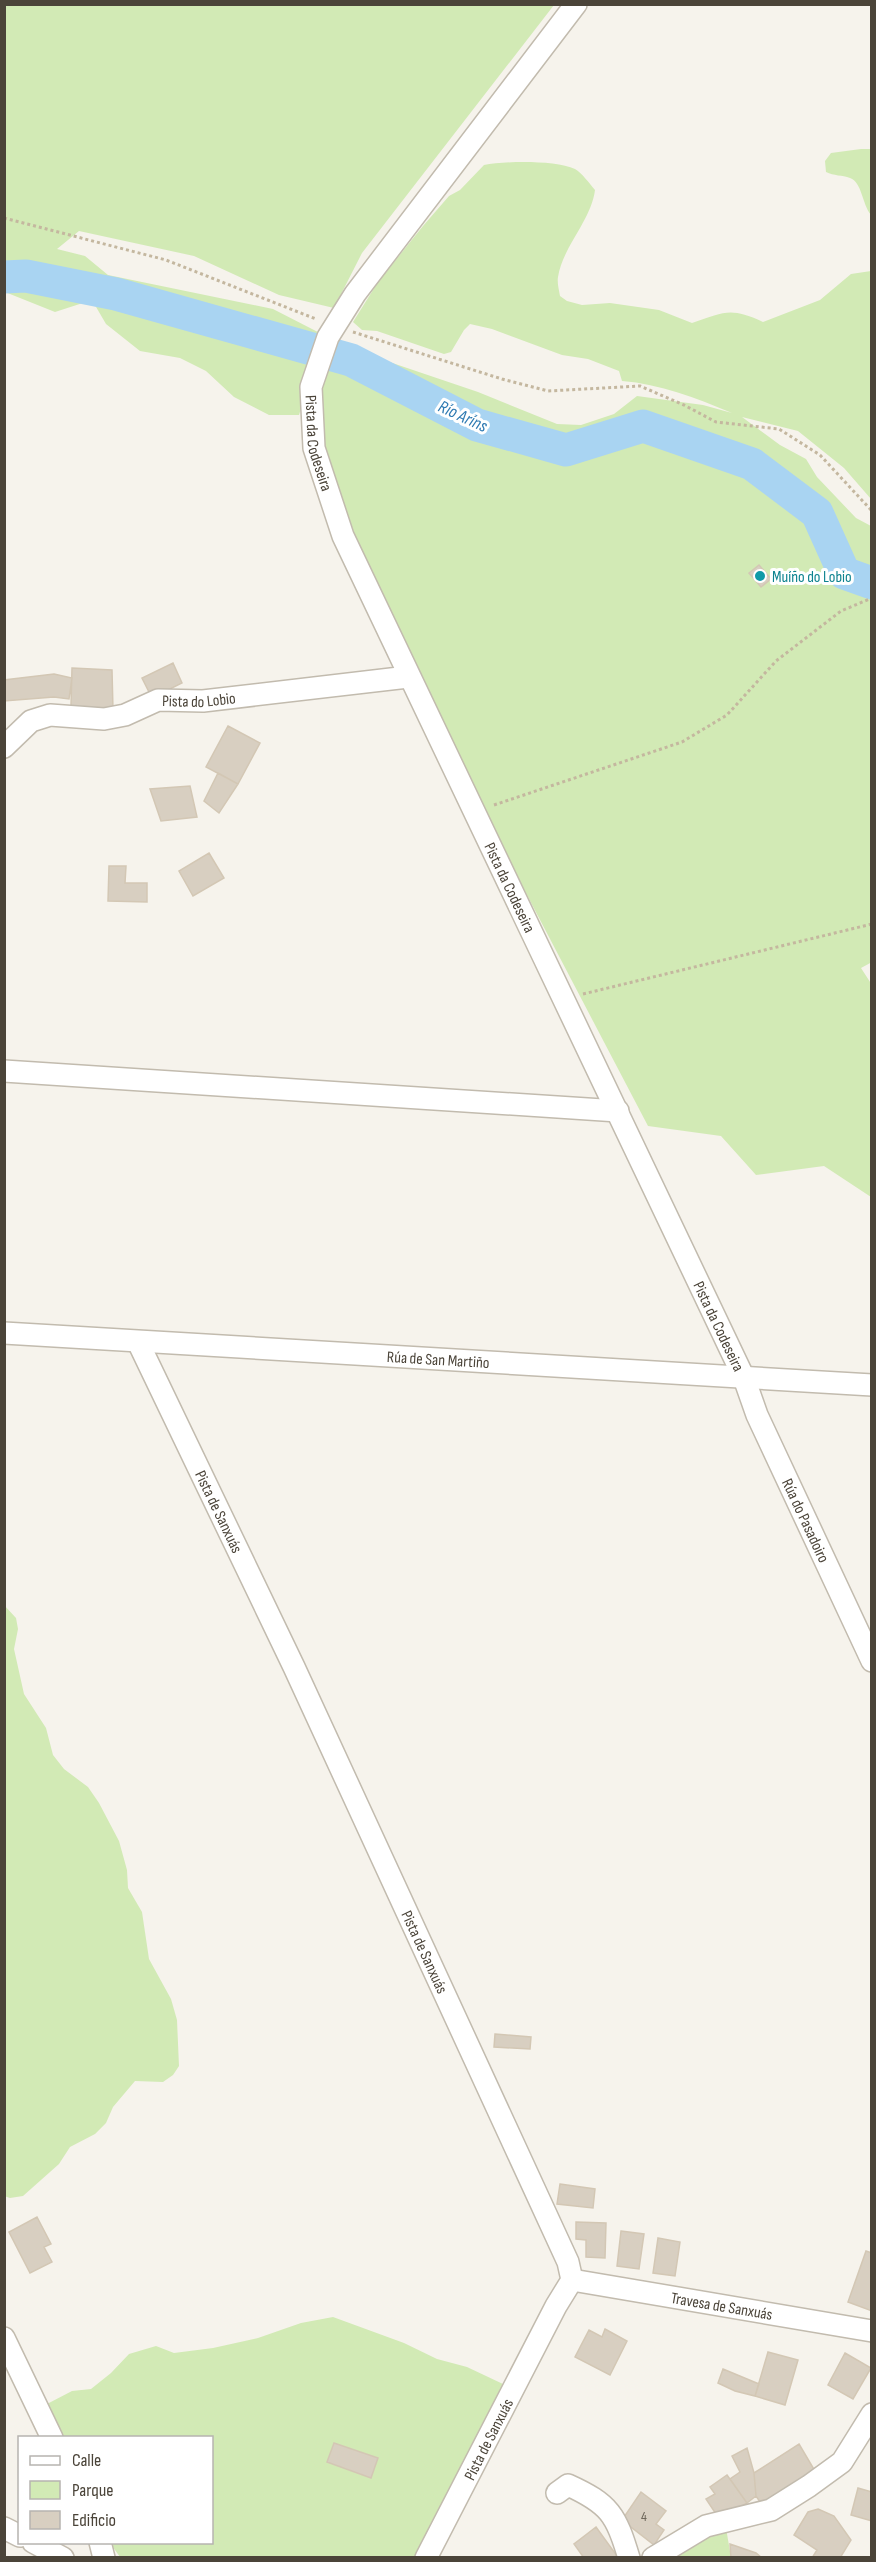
<svg xmlns="http://www.w3.org/2000/svg" width="876" height="2562" font-family="'Sofia Sans Condensed',sans-serif">
  <style>
    .green { fill: #d2eab5 }
    .lines { fill: none; stroke-linecap: round; stroke-linejoin: round }
    .river { stroke: #a9d4f2; stroke-width: 33 }
    .building { fill: #d8cfc1; stroke: #d3c7b4; stroke-width: 1.5 }
    .minor-casing { stroke: #c2bbae; stroke-width: 24 }
    .path { stroke: #c4b79f; stroke-width: 3; stroke-dasharray: 3 3; stroke-linecap: butt }
    .minor { stroke: #fff; stroke-width: 21 }
    .culture-dot { fill: #0f9aa8; stroke: #fff; stroke-width: 2 }
    .labels { text-anchor: middle; stroke-width: 6; stroke-linejoin: round; paint-order: stroke }
    .number-label { font-size: 14px; fill: #6e675b }
    .street-label { font-size: 16px; fill: #4b4439; stroke: #fff }
    .culture-label { font-size: 16px; fill: #0d838f; stroke: #fff; text-anchor: start }
    .water-label { font-size: 18px; font-style: italic; fill: #2e7ab2; stroke: #fff }
  </style>
  <rect width="100%" height="100%" fill="#f6f3ec"/>
  <path class="green" d="M 4,5 L 554,5 L 362,253 L 334,308 L 279,295 L 194,256 L 79,231 L 57,249 L 85,256 L 108,275 L 273,309 L 351,349 L 478,392 L 557,424 L 581,425 L 614,414 L 637,396 L 703,405 L 732,413 C 696,398 660,384 622,381 L 619,371 L 588,359 L 562,355 L 492,329 L 470,324 L 464,330 L 451,352 L 444,354 L 377,331 L 362,330 L 353,322 L 378,282 L 423,226 L 449,196 L 460,190 L 484,165 C 505,161 555,160 575,169 C 582,173 589,183 595,190 C 591,221 563,246 558,277 C 557,283 559,290 560,296 L 567,301 L 582,305 L 610,303 L 659,310 L 692,323 C 725,312 730,307 763,322 L 820,300 L 851,274 L 871,271 L 871,499 L 844,468 L 798,431 L 742,417 L 780,445 L 806,459 L 817,477 L 856,518 L 871,526 L 872,962 L 861,968 L 872,985 L 871,1197 L 824,1166 L 756,1175 L 721,1136 L 648,1126 L 495,834 L 355,535 L 328,461 L 323,435 L 303,402 L 299,415 L 269,415 L 234,397 L 206,371 L 180,358 L 140,351 L 106,324 L 92,300 L 55,312 L 5,292 Z
    M 861,149 L 871,149 L 871,215 C 862,204 862,182 850,178 C 842,175 834,176 826,172 L 825,161 L 831,153 Z
    M 4,1605 L 16,1618 L 18,1629 L 14,1649 L 24,1694 L 46,1728 L 53,1755 L 64,1769 L 88,1787 L 99,1803 L 119,1841 L 127,1870 L 128,1888 L 142,1912 L 149,1959 L 171,1999 L 177,2020 L 179,2066 L 173,2075 L 163,2082 L 135,2081 L 113,2107 L 106,2123 L 95,2134 L 70,2147 L 59,2164 L 23,2196 L 10,2198 L 4,2196 Z
    M 333,2317 L 404,2343 L 437,2359 L 467,2367 L 503,2384 L 417,2558 L 120,2557 L 110,2543 L 212,2542 L 212,2438 L 63,2437 L 47,2404 L 72,2391 L 91,2389 L 111,2373 L 129,2354 L 156,2346 L 174,2353 L 213,2348 L 258,2338 L 301,2323 Z
    M 726,2528 L 731,2557 L 668,2558 L 683,2548 Z"/>
  <g class="lines">
    <path class="river" d="M 4,277 L 26,276 L 116,294 L 351,360 L 477,425 L 566,450 L 643,426 L 752,464 L 817,513 L 844,573 L 872,583"/>
  </g>
  <path class="building" d="M 759,565 L 771,579 L 761,587 L 749,573 Z
    M 173,663 L 182,683 L 152,698 L 142,678 Z
    M 72,668 L 112,670 L 113,710 L 71,706 Z
    M 54,674 L 72,678 L 69,699 L 54,697 L 4,701 L 4,680 Z
    M 228,726 L 260,743 L 238,784 L 206,767 Z
    M 218,773 L 238,784 L 219,813 L 204,801 Z
    M 190,786 L 197,817 L 161,821 L 150,789 Z
    M 209,853 L 224,878 L 193,896 L 179,871 Z
    M 109,866 L 126,866 L 125,883 L 147,883 L 147,902 L 108,901 Z
    M 495,2034 L 531,2037 L 530,2049 L 494,2047 Z
    M 560,2184 L 595,2189 L 593,2208 L 557,2204 Z
    M 37,2217 L 51,2244 L 44,2247 L 52,2262 L 30,2273 L 9,2232 Z
    M 576,2222 L 606,2223 L 605,2258 L 586,2257 L 586,2240 L 576,2239 Z
    M 621,2231 L 644,2234 L 639,2269 L 617,2266 Z
    M 658,2238 L 680,2242 L 675,2276 L 653,2273 Z
    M 866,2251 L 872,2253 L 872,2311 L 848,2302 Z
    M 605,2329 L 627,2341 L 610,2375 L 575,2357 L 589,2330 L 602,2337 Z
    M 768,2352 L 798,2360 L 785,2405 L 755,2396 Z
    M 845,2353 L 871,2368 L 853,2399 L 828,2385 Z
    M 723,2369 L 759,2384 L 755,2396 L 735,2391 L 718,2383 Z
    M 334,2443 L 378,2458 L 371,2478 L 327,2462 Z
    M 799,2444 L 815,2471 L 762,2505 L 756,2496 L 754,2473 Z
    M 747,2448 L 754,2473 L 756,2496 L 747,2503 L 730,2479 L 740,2472 L 732,2456 Z
    M 727,2475 L 747,2503 L 726,2516 L 718,2517 L 706,2499 L 715,2494 L 710,2487 Z
    M 858,2488 L 872,2492 L 872,2521 L 851,2515 Z
    M 641,2492 L 666,2511 L 656,2524 L 664,2530 L 654,2545 L 622,2520 Z
    M 818,2509 L 834,2516 L 851,2540 L 840,2558 L 812,2558 L 817,2550 L 794,2535 L 808,2512 Z
    M 596,2527 L 617,2556 L 615,2558 L 584,2558 L 574,2544 Z
    M 730,2544 L 756,2553 L 762,2558 L 731,2558 Z"/>
  <g class="lines">
    <g class="minor-casing">
      <g id="minor">
        <path id="s1" d="M 576,4 L 355,294 L 328,337 L 311,387 L 314,448 L 343,536 L 744,1378 L 757,1415 L 872,1661"/>
        <path id="s2" d="M 4,747 L 31,721 L 50,715 L 104,719 L 125,715 L 158,700 L 203,701 L 408,677"/>
        <path d="M 4,1071 L 618,1111"/>
        <path id="s3" d="M 4,1333 L 872,1385"/>
        <path id="s4" d="M 138,1342 L 294,1667 L 568,2262 L 572,2280 L 556,2306 L 426,2558"/>
        <path id="s5" d="M 572,2280 L 872,2331"/>
        <path d="M 4,2338 L 52,2438"/>
        <path d="M 557,2493 L 568,2485 C 610,2504 616,2515 629,2558"/>
        <path d="M 4,2528 L 20,2536"/>
        <path d="M 33,2542 L 63,2558"/>
        <path d="M 100,2542 L 104,2558"/>
        <path d="M 653,2558 L 706,2526 L 771,2510 L 809,2486 L 842,2462 L 872,2414"/>
      </g>
    </g>
    <path class="path" d="M 4,218 L 166,260 L 316,319
      M 353,332 L 502,379 L 548,391 L 640,386 L 684,405 L 716,422 L 779,429 L 820,455 L 872,511
      M 494,805 L 682,742 L 727,715 L 776,661 L 841,611 L 872,598
      M 583,994 L 872,924"/>
    <use href="#minor" class="minor"/>
  </g>
  <circle class="culture-dot" cx="760" cy="576" r="6"/>
  <g class="labels">
    <g class="number-label">
      <text x="644" y="2521">4</text>
    </g>
    <g class="street-label">
      <text dy="6" stroke="none"><textPath href="#s1" startOffset="525">Pista da Codeseira</textPath></text>
      <text dy="6" stroke="none"><textPath href="#s2" startOffset="210">Pista do Lobio</textPath></text>
      <text dy="6" stroke="none"><textPath href="#s1" startOffset="1011">Pista da Codeseira</textPath></text>
      <text dy="6" stroke="none"><textPath href="#s1" startOffset="1497">Pista da Codeseira</textPath></text>
      <text dy="6" stroke="none"><textPath href="#s3" startOffset="435">Rúa de San Martiño</textPath></text>
      <text dy="6" stroke="none"><textPath href="#s4" startOffset="188">Pista de Sanxuás</textPath></text>
      <text dy="6" stroke="none"><textPath href="#s1" startOffset="1710">Rúa do Pasadoiro</textPath></text>
      <text dy="6" stroke="none"><textPath href="#s4" startOffset="674">Pista de Sanxuás</textPath></text>
      <text dy="6" stroke="none"><textPath href="#s5" startOffset="152">Travesa de Sanxuás</textPath></text>
      <text transform="translate(488 2439) rotate(-63)" y="6">Pista de Sanxuás</text>
    </g>
    <g class="culture-label">
      <text x="772" y="582">Muíño do Lobio</text>
    </g>
    <g class="water-label">
      <text transform="translate(463 416) rotate(25)" y="6">Río Aríns</text>
    </g>
  </g>
  <rect width="876" height="2562" fill="none" stroke="#4b4439" stroke-width="12"/>
  <rect x="18" y="2436" width="195" height="108" fill="#ffffff" stroke="#b7b4b0" stroke-width="1.5"/>
  <rect x="30" y="2456" width="30" height="9" fill="#ffffff" stroke="#b7b4b0" stroke-width="1.5"/>
  <text x="72" y="2466" font-size="18" fill="#4b4439">Calle</text>
  <rect x="30" y="2481" width="30" height="18" fill="#d2eab5" stroke="#b7b4b0" stroke-width="1.5"/>
  <text x="72" y="2496" font-size="18" fill="#4b4439">Parque</text>
  <rect x="30" y="2511" width="30" height="18" fill="#d8cfc1" stroke="#b7b4b0" stroke-width="1.5"/>
  <text x="72" y="2526" font-size="18" fill="#4b4439">Edificio</text>
</svg>
